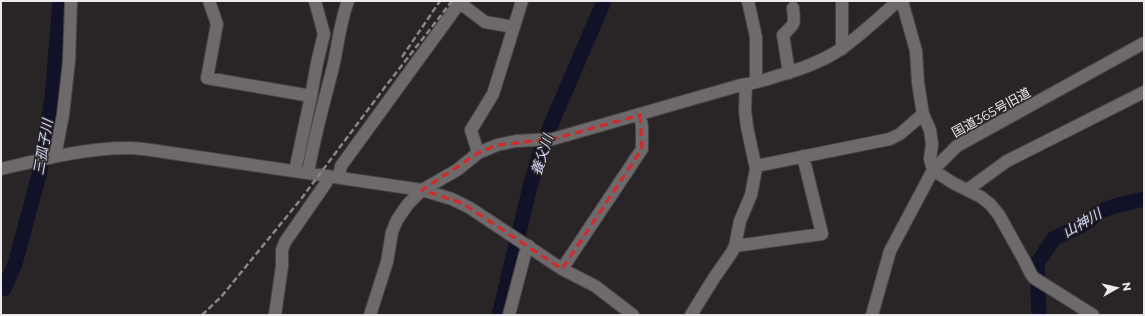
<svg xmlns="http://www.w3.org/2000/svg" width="1145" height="316" font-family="Montserrat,'Noto Sans JP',sans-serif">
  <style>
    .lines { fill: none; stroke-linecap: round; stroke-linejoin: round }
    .river { stroke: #111127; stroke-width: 15 }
    .minor-casing { stroke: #474445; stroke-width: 14 }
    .minor { stroke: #6e696b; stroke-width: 12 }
    .rail { stroke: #898688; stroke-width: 2.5; stroke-dasharray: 6 3; stroke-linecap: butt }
    .marked { fill: none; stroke: #d62828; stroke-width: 3; stroke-dasharray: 8 5; stroke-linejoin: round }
    .labels { text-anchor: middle; stroke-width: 3; stroke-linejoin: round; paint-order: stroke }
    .street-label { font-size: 13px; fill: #edeaec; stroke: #292527 }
    .water-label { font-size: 14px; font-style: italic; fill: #d3d7f7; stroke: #292527 }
  </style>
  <rect width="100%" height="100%" fill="#292527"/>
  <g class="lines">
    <path class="river" d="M 4,289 L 15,264 L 40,171 L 52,98 L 60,1
      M 499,315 L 531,183 L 541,150 L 550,127 L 604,1
      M 1039,315 L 1037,265 L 1038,262 L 1054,238 L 1079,227 L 1088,221 L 1097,214 L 1106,209 L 1118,205 L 1144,199"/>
    <g class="minor-casing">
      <path id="minor" d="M 209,1 L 217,24 L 207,78 L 311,96
        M 748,1 L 756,37 L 756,82
        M 902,1 L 916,51 L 918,83 L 923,114 L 930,130 L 932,144 L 930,159 L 933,170 L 953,183 L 981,197 L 990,204 L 999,215 L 1024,260 L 1031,274 L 1034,278 L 1093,315
        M 460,3 L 485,22 L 514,27
        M 842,49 L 842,1
        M 789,73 L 783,35 C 795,23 795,25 793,8
        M 478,153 L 471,130 L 493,94 L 522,1
        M 55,156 L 63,115 L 69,61 L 71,1
        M 756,166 L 890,139 L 900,134 L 923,114
        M 1,169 C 43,159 85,148 128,148 C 140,148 152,150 164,152 L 422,190 L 452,199 L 470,208 L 562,269 L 595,286 L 633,315
        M 295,171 L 311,96 L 317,63 L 324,34 L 315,1
        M 308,173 C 314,137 324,103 333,67 C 338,45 340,22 348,1
        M 339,177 L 341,166 L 461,1
        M 967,190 L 1007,161 L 1144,92
        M 735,246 L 822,234 L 803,156
        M 562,269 L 642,149 L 642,126 L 640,115
        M 275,315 L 282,266 L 282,250 L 285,242 L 326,183 L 328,176
        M 370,315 L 387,262 L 392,232 L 397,220 L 408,204 L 422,190 L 457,170 L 478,153 L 497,145 L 516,141 L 553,139 L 741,85 C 753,84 765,80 777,76 C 802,69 828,60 849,43 C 866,30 882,15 898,1
        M 509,315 L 525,254 L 529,246
        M 691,315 L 714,278 L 732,252 L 735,246 L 740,221 L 751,195 L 756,169 L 747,127 L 745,110 L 746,84
        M 872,315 L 890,251 L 933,170 L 957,146 L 1144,43"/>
    </g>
    <use href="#minor" class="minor"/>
    <path class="rail" d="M 402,57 L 440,1
      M 202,315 L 221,297 L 301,199 L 385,87 L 452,1"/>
  </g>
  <path class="marked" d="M 640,115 L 642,149 L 562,269 L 462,203 L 422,190 L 478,153 L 497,145 L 553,139 Z"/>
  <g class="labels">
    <g class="street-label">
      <text transform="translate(991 112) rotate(-29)" y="5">国道365号旧道</text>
    </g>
    <g class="water-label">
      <text transform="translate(43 147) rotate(-80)" y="5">三孤子川</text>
      <text transform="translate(542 155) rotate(-72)" y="5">養父川</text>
      <text transform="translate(1082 223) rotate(-30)" y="5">山神川</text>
    </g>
  </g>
  <rect width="1145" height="316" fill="none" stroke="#edeaec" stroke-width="4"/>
  <g transform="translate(1117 288) rotate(82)" stroke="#292527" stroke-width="3" paint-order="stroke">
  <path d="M0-3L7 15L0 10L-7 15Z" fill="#edeaec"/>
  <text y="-6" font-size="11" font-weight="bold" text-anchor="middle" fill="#edeaec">N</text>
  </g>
</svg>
